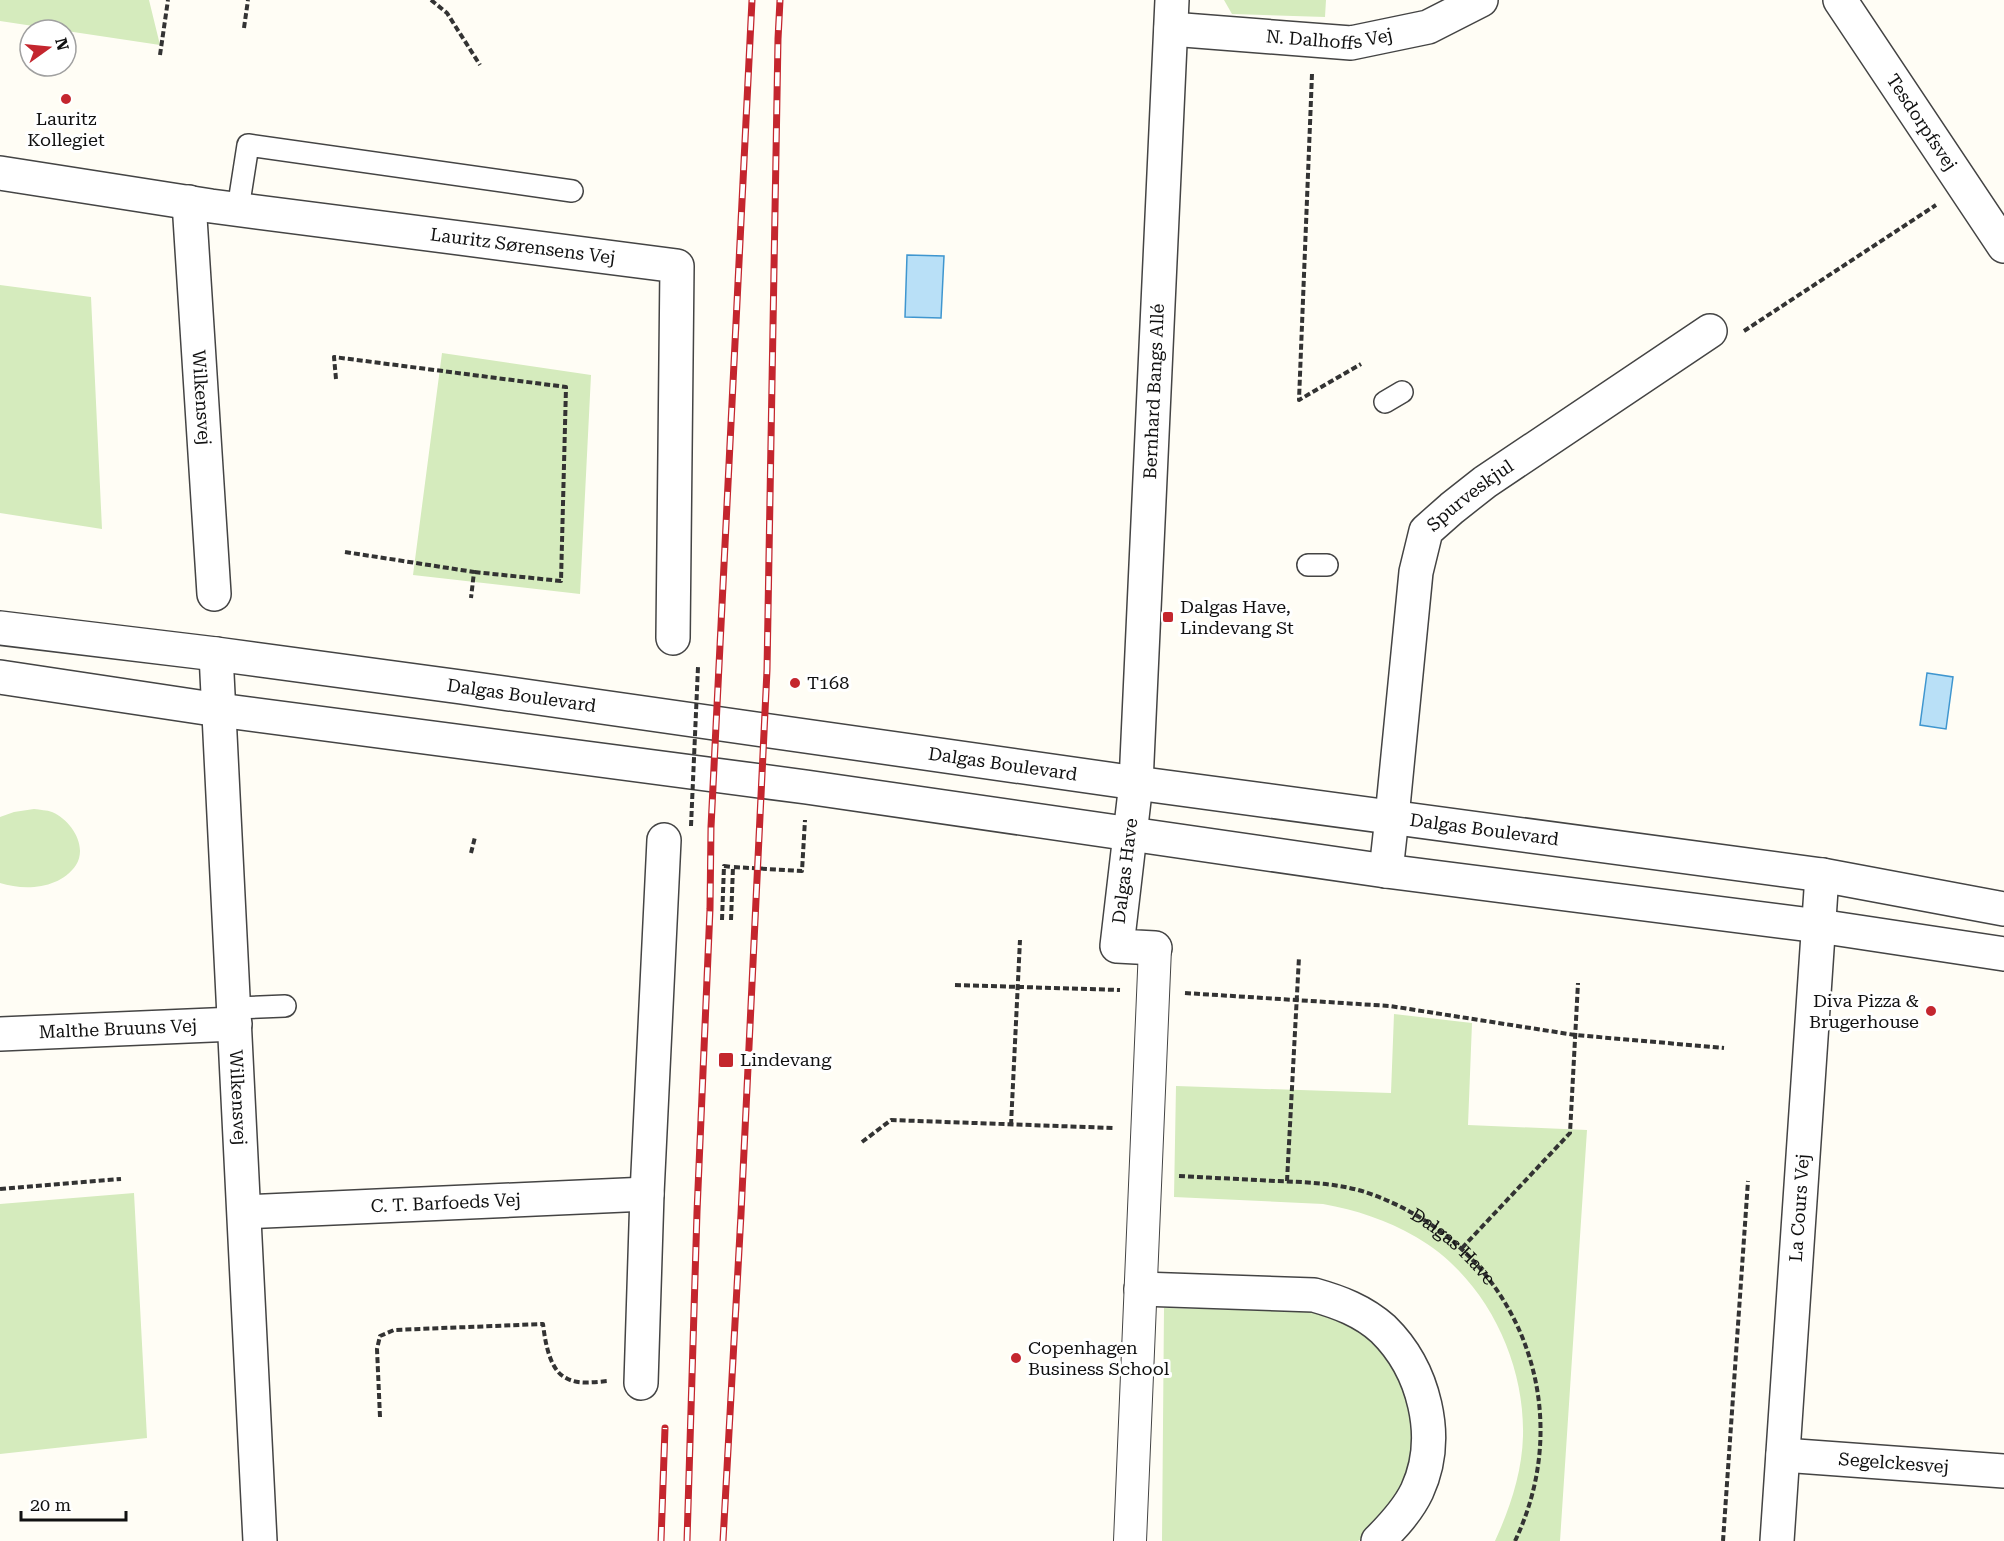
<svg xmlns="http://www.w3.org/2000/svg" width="2004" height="1541" font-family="'Roboto Serif',serif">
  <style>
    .green { fill: #d5ebbd }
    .water { fill: #b9e0f7; stroke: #3f96cf; stroke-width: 1.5 }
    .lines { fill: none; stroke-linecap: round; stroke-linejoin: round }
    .service-casing { stroke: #444; stroke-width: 24 }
    .pedestrian-casing { stroke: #444; stroke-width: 34 }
    .minor-casing { stroke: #444; stroke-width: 36 }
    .tertiary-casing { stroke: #444; stroke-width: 36 }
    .path { stroke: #333; stroke-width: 4; stroke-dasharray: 6 3; stroke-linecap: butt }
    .service { stroke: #fff; stroke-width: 21 }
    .pedestrian { stroke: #fff; stroke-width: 32 }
    .minor { stroke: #fff; stroke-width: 33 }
    .tertiary { stroke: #fff; stroke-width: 33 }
    .rail-casing { stroke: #c4262e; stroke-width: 7 }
    .rail { stroke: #fff; stroke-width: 4.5; stroke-dasharray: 14; stroke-linecap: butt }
    .path-bridge { stroke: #333; stroke-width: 4; stroke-dasharray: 6 3; stroke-linecap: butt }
    .poi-dot { fill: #c4262e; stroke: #fff; stroke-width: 2 }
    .labels { text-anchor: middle; stroke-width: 6; stroke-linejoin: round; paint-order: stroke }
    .street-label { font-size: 18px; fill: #111; stroke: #fff }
    .poi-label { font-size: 18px; fill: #111; stroke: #fff; text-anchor: start }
  </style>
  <rect width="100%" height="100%" fill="#fffdf5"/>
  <path class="green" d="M 0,0 L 149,0 L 160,45 L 0,21 Z
    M 1224,0 L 1326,0 L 1325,17 L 1232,14 Z
    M 0,285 L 91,297 L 102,529 L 0,513 Z
    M 442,353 L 591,375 L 580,594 L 413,575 Z
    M 34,809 C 40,810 47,810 52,812 C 71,820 88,846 76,865 C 60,889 25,891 0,883 L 0,817 L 14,812 Z
    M 1394,1014 L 1472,1023 L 1468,1125 L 1587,1130 L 1560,1541 L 1495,1541 C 1510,1508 1522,1473 1523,1436 C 1525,1359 1484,1276 1416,1237 C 1387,1220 1356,1210 1323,1204 L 1174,1197 L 1176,1086 L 1391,1093 Z
    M 134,1193 L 147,1438 L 0,1454 L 0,1204 Z
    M 1164,1308 L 1319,1312 L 1362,1329 L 1406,1379 L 1416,1466 L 1373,1532 L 1358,1541 L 1162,1541 Z"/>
  <path class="water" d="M 907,255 L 944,256 L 941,318 L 905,317 Z
    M 1927,673 L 1953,677 L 1946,729 L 1920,725 Z"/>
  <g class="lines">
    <g class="service-casing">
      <path id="service" d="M 238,209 L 248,145 L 572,191
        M 1385,402 L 1402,392
        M 1308,565 L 1327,565
        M 235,1008 L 285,1006"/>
    </g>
    <g class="pedestrian-casing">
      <path id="pedestrian" d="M 1130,1541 L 1155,948"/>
    </g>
    <g class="minor-casing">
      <g id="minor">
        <path id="s2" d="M 1840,0 L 2004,246"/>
        <path id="s3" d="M 1171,29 L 1351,43 L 1428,27 L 1481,0"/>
        <path id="s4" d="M 0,173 L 211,206 L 677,266 L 673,638"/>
        <path id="s5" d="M 189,202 L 214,594"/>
        <path id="s6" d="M 216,654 L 260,1541"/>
        <path d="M 1136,783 L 1117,946 L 1155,948"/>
        <path id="s7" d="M 1392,817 L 1416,572 L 1426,531 L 1452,508 L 1485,482 L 1710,331"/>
        <path id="s8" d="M 0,1034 L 235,1024"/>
        <path id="s9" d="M 245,1212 L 647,1194"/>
        <path d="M 1141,1289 L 1314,1295 C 1339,1302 1363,1311 1383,1329 C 1424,1369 1442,1437 1417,1491 C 1408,1510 1393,1526 1378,1541"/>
        <path d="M 641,1383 L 647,1194 L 664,840"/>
        <path id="s10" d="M 1783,1455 L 2004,1471"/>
        <path id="s11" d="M 1777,1541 L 1822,875"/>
      </g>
    </g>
    <g class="tertiary-casing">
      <g id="tertiary">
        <path id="s12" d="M 0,628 L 216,654 L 461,687 L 1136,783 L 1822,875 L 2004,909"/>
        <path d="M 0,677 L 219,710 L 806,787 L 1386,871 L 1819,926 L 2004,954"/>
        <path id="s13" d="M 1136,783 L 1172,0"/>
        <path d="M 1386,871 L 1392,817"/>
      </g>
    </g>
    <g class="path">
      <path d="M 431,0 L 447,13 L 480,65"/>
      <path d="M 244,28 L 248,0"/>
      <path d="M 160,55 L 168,0"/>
      <path d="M 1312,74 L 1299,400 L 1361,364"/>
      <path d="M 1744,331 L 1936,205"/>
      <path d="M 336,379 L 334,357 L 566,387 L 561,581 L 474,572"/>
      <path d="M 345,552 L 474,572 L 471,598"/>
      <path d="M 471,853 L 475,837"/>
      <path d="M 722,920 L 724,866 L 733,867"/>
      <path d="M 731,920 L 733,867 L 802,871 L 805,820"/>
      <path d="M 955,985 L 1120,990"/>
      <path d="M 1185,993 L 1390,1006 L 1575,1035 L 1724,1048"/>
      <path d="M 1011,1125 L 1020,940"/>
      <path d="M 862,1142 L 891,1120 L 1113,1128"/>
      <path id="s1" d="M 1179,1176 C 1211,1178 1243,1179 1275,1181 C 1305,1182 1336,1183 1365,1192 C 1512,1241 1582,1401 1515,1541"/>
      <path d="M 1287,1181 L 1299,957"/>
      <path d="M 0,1189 L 121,1179"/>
      <path d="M 1462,1248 L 1570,1133 L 1578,983"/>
      <path d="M 380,1417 L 377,1349 L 380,1336 L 394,1330 L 543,1324 C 545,1340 549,1370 566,1378 C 578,1385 595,1382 608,1381"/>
      <path d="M 1723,1541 L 1748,1181"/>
    </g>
    <use href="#service" class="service"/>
    <use href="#pedestrian" class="pedestrian"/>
    <use href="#minor" class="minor"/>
    <use href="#tertiary" class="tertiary"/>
    <g class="rail-casing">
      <path id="rail" d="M 661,1541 L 665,1428
        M 687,1541 L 697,1212 L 710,909 L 711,827 L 752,0
        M 723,1541 L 741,1214 L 767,670 L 778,39 L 780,0"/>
    </g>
    <use href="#rail" class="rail"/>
    <path class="path-bridge" d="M 691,826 L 698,667"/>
  </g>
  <g class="poi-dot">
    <circle cx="66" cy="99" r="6"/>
    <rect x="1162" y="611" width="12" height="12" rx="3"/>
    <circle cx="795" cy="683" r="6"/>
    <circle cx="1931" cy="1011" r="6"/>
    <rect x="718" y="1052" width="16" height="16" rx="3"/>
    <circle cx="1016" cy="1358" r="6"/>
  </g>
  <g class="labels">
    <g class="street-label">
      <text dy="6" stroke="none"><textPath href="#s3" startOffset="159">N. Dalhoffs Vej</textPath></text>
      <text dy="6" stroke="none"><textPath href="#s2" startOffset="147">Tesdorpfsvej</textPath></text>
      <text dy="6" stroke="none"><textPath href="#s4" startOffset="528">Lauritz Sørensens Vej</textPath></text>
      <text dy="6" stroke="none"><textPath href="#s13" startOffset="392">Bernhard Bangs Allé</textPath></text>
      <text dy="6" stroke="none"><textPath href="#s5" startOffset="196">Wilkensvej</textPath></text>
      <text dy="6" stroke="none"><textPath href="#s7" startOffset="345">Spurveskjul</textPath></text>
      <text dy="6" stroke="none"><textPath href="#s12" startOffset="526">Dalgas Boulevard</textPath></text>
      <text dy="6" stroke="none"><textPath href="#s12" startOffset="1012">Dalgas Boulevard</textPath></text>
      <text dy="6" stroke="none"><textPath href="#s12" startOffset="1498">Dalgas Boulevard</textPath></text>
      <text transform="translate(1125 871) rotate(-83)" y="6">Dalgas Have</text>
      <text dy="6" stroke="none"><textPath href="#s8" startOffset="118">Malthe Bruuns Vej</textPath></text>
      <text dy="6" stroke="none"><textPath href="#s6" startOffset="444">Wilkensvej</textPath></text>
      <text dy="6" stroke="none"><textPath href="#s9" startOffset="201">C. T. Barfoeds Vej</textPath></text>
      <text dy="6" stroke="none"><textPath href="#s11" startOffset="334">La Cours Vej</textPath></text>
      <text dy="6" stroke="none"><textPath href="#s1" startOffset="292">Dalgas Have</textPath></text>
      <text dy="6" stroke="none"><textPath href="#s10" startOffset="111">Segelckesvej</textPath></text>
    </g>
    <g class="poi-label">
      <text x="66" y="125" text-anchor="middle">Lauritz<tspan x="66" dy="21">Kollegiet</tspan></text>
      <text x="1180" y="613">Dalgas Have,<tspan x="1180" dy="21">Lindevang St</tspan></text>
      <text x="807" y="689">T168</text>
      <text x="1919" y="1007" text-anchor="end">Diva Pizza &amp;<tspan x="1919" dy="21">Brugerhouse</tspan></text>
      <text x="740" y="1066">Lindevang</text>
      <text x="1028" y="1354">Copenhagen<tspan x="1028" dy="21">Business School</tspan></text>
    </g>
  </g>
  <g transform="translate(48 48) rotate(75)"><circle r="28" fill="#ffffff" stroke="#a0a0a0" stroke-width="1.5"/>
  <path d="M0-4.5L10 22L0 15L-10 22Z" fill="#c4262e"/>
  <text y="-9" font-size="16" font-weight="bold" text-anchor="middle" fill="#111111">N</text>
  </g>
  <path d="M21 1511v9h105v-9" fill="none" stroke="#111111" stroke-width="3"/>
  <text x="30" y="1511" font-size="18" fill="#111111" stroke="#ffffff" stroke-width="4.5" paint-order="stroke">20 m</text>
</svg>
